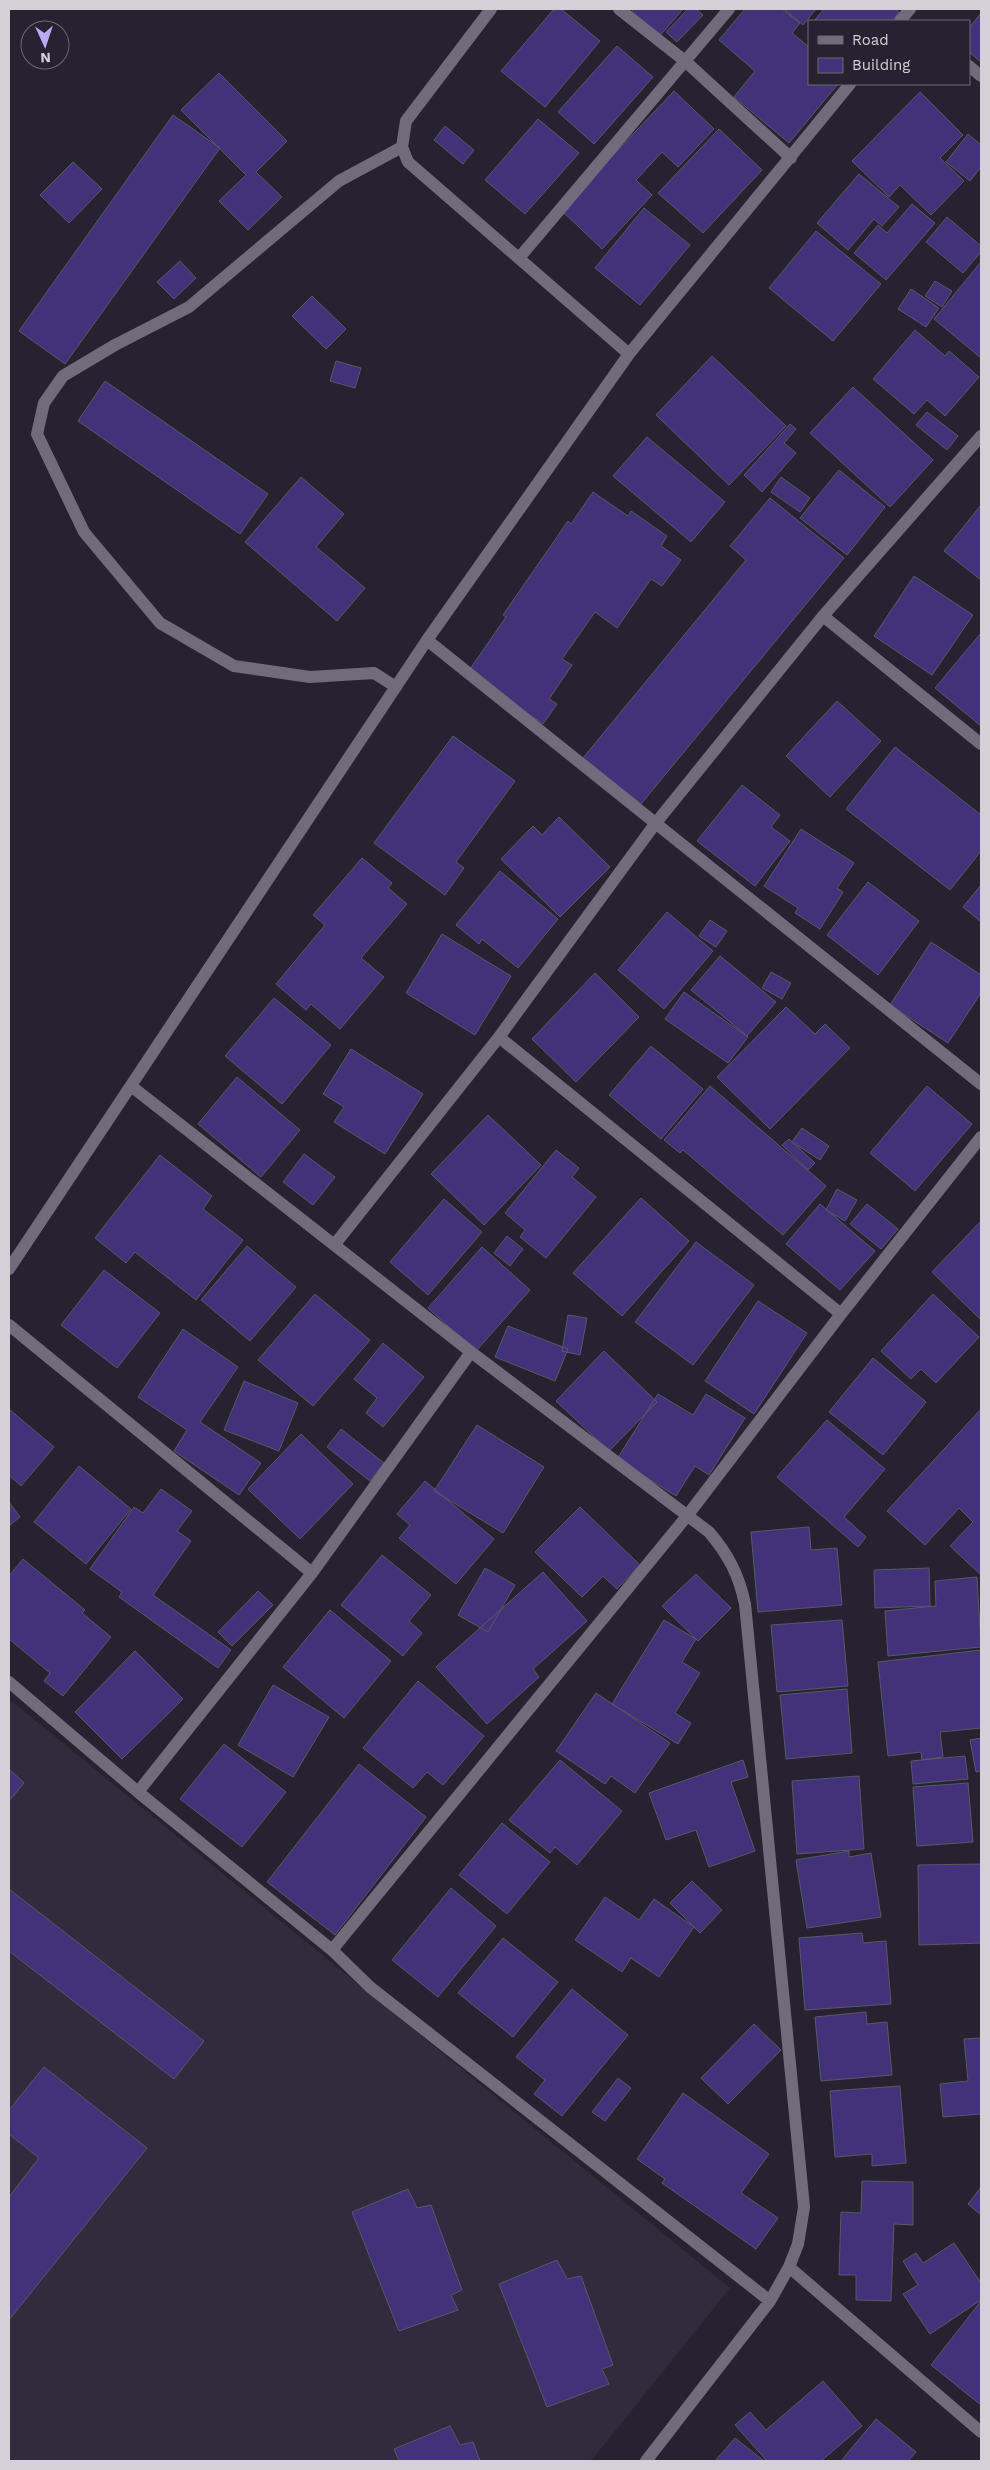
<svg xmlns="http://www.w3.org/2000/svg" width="990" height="2470" font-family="'Work Sans',sans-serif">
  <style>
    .built { fill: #322b3d }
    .building { fill: #43317a; stroke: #595867 }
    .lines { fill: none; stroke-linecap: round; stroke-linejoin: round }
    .minor { stroke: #716c7b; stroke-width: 12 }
  </style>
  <rect width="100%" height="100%" fill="#27222f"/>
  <path class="built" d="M 9,1699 L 730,2288 L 591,2461 L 9,2461 Z"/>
  <path class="building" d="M 554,9 L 561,9 L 600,41 L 545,107 L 501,71 Z
    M 634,9 L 683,9 L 658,38 L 630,14 Z
    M 688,9 L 696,9 L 703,15 L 677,42 L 666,32 Z
    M 745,9 L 782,9 L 800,23 L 792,33 L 809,47 L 809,84 L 838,84 L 789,143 L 734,97 L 755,71 L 719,40 Z
    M 784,9 L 816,9 L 803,25 Z
    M 824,9 L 895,9 L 899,12 L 892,21 L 814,21 Z
    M 981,13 L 981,62 L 969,52 L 969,28 Z
    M 617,46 L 653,77 L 594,144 L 558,112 Z
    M 219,73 L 287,141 L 256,172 L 282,197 L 248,230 L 219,201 L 246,175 L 181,110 Z
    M 674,91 L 714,129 L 678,167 L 662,152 L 636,180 L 652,195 L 602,249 L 561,210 Z
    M 920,92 L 963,135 L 940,158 L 964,181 L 931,215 L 900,185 L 889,197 L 852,161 Z
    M 173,115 L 220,148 L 65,364 L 19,331 Z
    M 538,119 L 579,153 L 525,214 L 485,180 Z
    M 445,126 L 474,150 L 463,164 L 434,140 Z
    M 719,129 L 762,170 L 703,233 L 658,193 Z
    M 968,134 L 981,145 L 981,167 L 970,181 L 946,162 Z
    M 73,162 L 102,189 L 69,223 L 40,195 Z
    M 859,174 L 899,207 L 882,226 L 874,219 L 848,250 L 817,223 Z
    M 912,204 L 935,223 L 886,280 L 854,253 L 878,225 L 887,233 Z
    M 644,208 L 690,245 L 640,305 L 595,268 Z
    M 947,217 L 981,246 L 981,252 L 963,273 L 926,242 Z
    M 816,231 L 881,284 L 833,341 L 769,288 Z
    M 180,261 L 196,278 L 174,299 L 157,282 Z
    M 981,262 L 981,358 L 934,319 Z
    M 935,281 L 952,291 L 942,307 L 925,296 Z
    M 911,289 L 939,308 L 926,327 L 898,309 Z
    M 312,296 L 346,329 L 326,349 L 292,316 Z
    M 915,330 L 945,356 L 949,351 L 979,377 L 945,416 L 927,400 L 914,414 L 873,379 Z
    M 712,356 L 786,426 L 729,485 L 656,415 Z
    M 336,361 L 361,368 L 355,388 L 330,381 Z
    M 105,381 L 268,494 L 240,534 L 78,421 Z
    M 853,387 L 933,460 L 890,507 L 810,433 Z
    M 927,412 L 958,436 L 947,450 L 916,425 Z
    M 790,424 L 796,429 L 784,443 L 796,453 L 762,492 L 744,475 Z
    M 647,437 L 725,502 L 691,542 L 613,476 Z
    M 839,470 L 885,507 L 847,555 L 800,518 Z
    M 301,477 L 344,514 L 316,547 L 365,588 L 337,621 L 245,542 Z
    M 781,477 L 810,498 L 800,512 L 771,492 Z
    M 593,492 L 628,516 L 631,511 L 667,536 L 661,546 L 681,560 L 662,586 L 651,579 L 617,628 L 595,612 L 562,659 L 572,665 L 549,699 L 557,704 L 543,724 L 468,672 L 506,617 L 503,615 L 568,521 L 571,524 Z
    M 770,498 L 844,558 L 641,804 L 583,758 L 746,560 L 730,546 Z
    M 981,505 L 981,580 L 944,551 Z
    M 914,576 L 973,615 L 932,675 L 874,636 Z
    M 981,633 L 981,726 L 935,688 Z
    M 837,701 L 881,741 L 830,797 L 786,756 Z
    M 453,736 L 515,781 L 456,862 L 464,868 L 445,895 L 374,843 Z
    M 895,747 L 981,815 L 981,851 L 950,890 L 846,809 Z
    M 742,785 L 780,815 L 771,827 L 790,841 L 755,886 L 697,841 Z
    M 559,817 L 610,867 L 560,917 L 501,859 L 533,826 L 542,835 Z
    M 801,829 L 854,863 L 837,888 L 843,892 L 820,929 L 795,913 L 798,908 L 764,886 Z
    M 362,858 L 392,883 L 388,888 L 407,904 L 361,958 L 384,977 L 340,1029 L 311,1004 L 306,1010 L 276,984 L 325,925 L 313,915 Z
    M 500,871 L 558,919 L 518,968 L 482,939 L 479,944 L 456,925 Z
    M 868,882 L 919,921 L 878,975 L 827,935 Z
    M 981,885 L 981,922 L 963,907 Z
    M 667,912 L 713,951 L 664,1009 L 618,970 Z
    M 710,920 L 727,931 L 716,947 L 699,936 Z
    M 442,934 L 511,976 L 475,1035 L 406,993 Z
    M 931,942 L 981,975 L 981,993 L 948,1043 L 890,1005 Z
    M 720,956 L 776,1002 L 747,1036 L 691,990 Z
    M 771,972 L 791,983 L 782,999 L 762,988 Z
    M 595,973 L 639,1017 L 576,1082 L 532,1039 Z
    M 684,992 L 748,1037 L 728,1063 L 665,1019 Z
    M 274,998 L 331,1045 L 282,1104 L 225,1056 Z
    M 786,1007 L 815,1034 L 825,1024 L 850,1048 L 770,1129 L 717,1077 Z
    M 651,1046 L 703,1089 L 661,1139 L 609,1095 Z
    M 351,1049 L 423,1094 L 385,1154 L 334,1122 L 344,1107 L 323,1094 Z
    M 237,1077 L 300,1130 L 261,1177 L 198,1124 Z
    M 710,1086 L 826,1186 L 783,1235 L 683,1150 L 680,1153 L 664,1140 Z
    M 927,1086 L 972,1124 L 915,1191 L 870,1153 Z
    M 488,1115 L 541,1165 L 484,1225 L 431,1174 Z
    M 802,1128 L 829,1146 L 820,1160 L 792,1142 Z
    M 789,1139 L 815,1163 L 808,1170 L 782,1145 Z
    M 556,1150 L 579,1168 L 572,1177 L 596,1197 L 546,1258 L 520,1237 L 525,1230 L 505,1213 Z
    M 304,1154 L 335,1177 L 313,1205 L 283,1182 Z
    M 160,1155 L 212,1196 L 203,1209 L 243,1240 L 196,1300 L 135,1252 L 126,1263 L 95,1238 Z
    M 837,1189 L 857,1200 L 845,1221 L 826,1210 Z
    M 641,1198 L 689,1241 L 622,1316 L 573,1273 Z
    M 444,1199 L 482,1232 L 428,1295 L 390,1262 Z
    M 820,1204 L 875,1251 L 840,1290 L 786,1244 Z
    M 867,1204 L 898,1229 L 881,1249 L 850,1224 Z
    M 981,1221 L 981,1320 L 932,1272 Z
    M 507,1236 L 523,1249 L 510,1266 L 494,1253 Z
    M 696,1242 L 754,1285 L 693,1365 L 635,1322 Z
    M 247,1246 L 296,1287 L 250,1341 L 201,1300 Z
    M 482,1247 L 530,1290 L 476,1351 L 428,1308 Z
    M 104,1270 L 160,1313 L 117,1368 L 61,1325 Z
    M 315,1294 L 370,1340 L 313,1406 L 258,1360 Z
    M 933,1294 L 979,1337 L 936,1383 L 921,1369 L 911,1379 L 881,1351 Z
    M 758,1301 L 807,1333 L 754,1414 L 705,1381 Z
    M 568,1315 L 587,1318 L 580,1355 L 562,1351 Z
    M 508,1326 L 568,1349 L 555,1381 L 495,1357 Z
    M 183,1329 L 238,1367 L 200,1422 L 261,1463 L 239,1495 L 174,1451 L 187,1430 L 138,1397 Z
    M 383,1343 L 424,1377 L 383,1427 L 366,1413 L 377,1398 L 354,1379 Z
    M 604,1351 L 657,1402 L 609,1451 L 556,1401 Z
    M 873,1358 L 926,1402 L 883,1455 L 829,1412 Z
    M 244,1381 L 298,1403 L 279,1451 L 224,1430 Z
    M 658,1394 L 693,1415 L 706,1394 L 745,1418 L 709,1475 L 695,1466 L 676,1496 L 617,1459 Z
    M 9,1409 L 54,1447 L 21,1486 L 9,1475 Z
    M 981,1409 L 981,1575 L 950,1546 L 973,1522 L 959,1508 L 925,1545 L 887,1511 Z
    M 827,1420 L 885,1469 L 844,1517 L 866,1537 L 858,1547 L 777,1477 Z
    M 477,1425 L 544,1467 L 503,1533 L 434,1491 Z
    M 341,1429 L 384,1463 L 370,1481 L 327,1447 Z
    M 301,1434 L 353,1484 L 300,1539 L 248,1489 Z
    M 79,1466 L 131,1509 L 86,1564 L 34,1522 Z
    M 425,1481 L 494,1539 L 456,1584 L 399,1538 L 410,1525 L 397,1514 Z
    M 161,1489 L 192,1511 L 177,1531 L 191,1541 L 153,1595 L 231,1650 L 218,1668 L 119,1597 L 122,1592 L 90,1569 L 134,1507 L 143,1513 Z
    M 9,1502 L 20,1517 L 9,1526 Z
    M 580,1507 L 640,1565 L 617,1589 L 603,1576 L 582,1597 L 535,1552 Z
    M 809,1527 L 811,1550 L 837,1548 L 842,1605 L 758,1612 L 751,1532 Z
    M 382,1555 L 431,1595 L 409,1621 L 422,1633 L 403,1656 L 341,1605 Z
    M 23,1559 L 85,1610 L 82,1613 L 111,1637 L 63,1696 L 44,1681 L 50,1673 L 9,1639 L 9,1576 Z
    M 485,1568 L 515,1585 L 488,1632 L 458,1615 Z
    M 929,1568 L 930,1606 L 875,1608 L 874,1570 Z
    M 543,1572 L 587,1621 L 533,1669 L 539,1677 L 487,1724 L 436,1667 Z
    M 696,1574 L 731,1608 L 698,1641 L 662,1606 Z
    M 977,1577 L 981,1647 L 888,1656 L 885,1611 L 936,1606 L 935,1581 Z
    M 258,1591 L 273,1605 L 232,1646 L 218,1632 Z
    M 330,1610 L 391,1661 L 344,1718 L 283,1667 Z
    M 664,1620 L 696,1639 L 682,1662 L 700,1673 L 675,1713 L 691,1723 L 678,1744 L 612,1704 Z
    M 842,1620 L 848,1686 L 777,1692 L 771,1625 Z
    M 981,1650 L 981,1728 L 940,1732 L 943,1757 L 922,1760 L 921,1752 L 888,1756 L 878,1662 Z
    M 135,1651 L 183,1699 L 122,1759 L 75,1712 Z
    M 418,1681 L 484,1736 L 443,1785 L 427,1772 L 413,1788 L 363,1748 Z
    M 273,1685 L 329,1717 L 293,1777 L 238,1745 Z
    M 847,1689 L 852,1753 L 786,1759 L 780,1695 Z
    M 596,1693 L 670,1743 L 635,1793 L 611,1776 L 605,1784 L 556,1751 Z
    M 981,1738 L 981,1771 L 976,1772 L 970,1740 Z
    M 224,1744 L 286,1792 L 242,1847 L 180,1799 Z
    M 965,1756 L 968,1779 L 913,1784 L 911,1761 Z
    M 560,1760 L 622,1811 L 577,1865 L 555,1847 L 550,1853 L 509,1820 Z
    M 743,1760 L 748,1777 L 731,1782 L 755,1851 L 709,1867 L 696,1830 L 666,1840 L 649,1793 Z
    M 359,1764 L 426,1817 L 335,1935 L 267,1882 Z
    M 9,1769 L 24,1783 L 9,1801 Z
    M 859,1776 L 864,1849 L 797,1854 L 792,1781 Z
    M 968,1783 L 973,1842 L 917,1846 L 913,1787 Z
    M 502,1823 L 550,1862 L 507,1914 L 459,1875 Z
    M 849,1851 L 849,1857 L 871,1853 L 881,1917 L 807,1928 L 796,1860 Z
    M 981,1864 L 981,1943 L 919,1945 L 918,1865 Z
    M 692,1881 L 722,1910 L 700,1933 L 670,1903 Z
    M 451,1888 L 496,1926 L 438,1997 L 392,1960 Z
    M 9,1889 L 204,2041 L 174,2079 L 9,1951 Z
    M 605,1897 L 639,1920 L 654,1899 L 694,1927 L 659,1977 L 631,1958 L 622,1972 L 575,1940 Z
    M 862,1933 L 863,1943 L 886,1941 L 891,2004 L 805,2010 L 799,1938 Z
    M 503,1938 L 558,1982 L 513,2037 L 458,1993 Z
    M 572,1989 L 628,2035 L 562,2116 L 534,2094 L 545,2080 L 516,2057 Z
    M 866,2012 L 867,2024 L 887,2022 L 892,2075 L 821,2081 L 815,2017 Z
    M 754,2024 L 781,2050 L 728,2104 L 701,2078 Z
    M 981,2038 L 981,2114 L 943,2117 L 940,2084 L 968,2081 L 964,2039 Z
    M 44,2067 L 147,2148 L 9,2320 L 9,2197 L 39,2158 L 9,2134 L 9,2110 Z
    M 618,2078 L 631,2088 L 605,2121 L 592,2112 Z
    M 900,2086 L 906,2163 L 872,2166 L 872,2154 L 835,2157 L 830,2091 Z
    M 683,2093 L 769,2154 L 741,2193 L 778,2218 L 756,2249 L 662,2183 L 665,2179 L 637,2159 Z
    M 862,2181 L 913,2182 L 913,2225 L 894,2224 L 891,2301 L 856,2300 L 856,2275 L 839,2275 L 841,2212 L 861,2213 Z
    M 981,2187 L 981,2215 L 968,2204 Z
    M 408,2189 L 417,2208 L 431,2205 L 462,2290 L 451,2295 L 458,2310 L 399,2331 L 352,2212 Z
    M 954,2243 L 981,2283 L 981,2300 L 930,2334 L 903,2294 L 918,2285 L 903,2261 L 916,2253 L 923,2263 Z
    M 557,2260 L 567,2279 L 581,2276 L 613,2365 L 602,2369 L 609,2384 L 547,2407 L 499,2284 Z
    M 981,2301 L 981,2405 L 931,2365 Z
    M 823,2381 L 862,2426 L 821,2461 L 767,2461 L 735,2425 L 750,2412 L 766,2430 Z
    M 876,2419 L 916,2452 L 908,2461 L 841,2461 Z
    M 450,2426 L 460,2445 L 473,2442 L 480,2461 L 399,2461 L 394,2449 Z
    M 735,2438 L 764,2461 L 715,2461 Z"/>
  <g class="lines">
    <path class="minor" d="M 491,9 L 406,121 L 402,147 L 408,162 L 629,354
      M 619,9 L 685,61 L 791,158
      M 900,21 L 910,9
      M 969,66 L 981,76
      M 519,258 L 729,9
      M 823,616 L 981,744
      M 427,640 L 981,1084
      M 396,687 L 374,673 L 310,677 L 234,666 L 160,623 L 84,532 L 37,434 L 44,403 L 63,376 L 115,345 L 189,307 L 339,181 L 402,147
      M 499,1037 L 841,1314
      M 131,1086 L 471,1352 L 709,1532 C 728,1554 739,1575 745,1604 L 804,2207 L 798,2244 L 789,2267 L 770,2301 L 646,2461
      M 335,1244 L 499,1037 L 655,824 L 823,616 L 981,436
      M 9,1269 L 427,640 L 629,354 L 850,84
      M 9,1325 L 312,1573
      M 9,1682 L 138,1792 L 332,1950 L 370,1987 L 770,2301
      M 138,1792 L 312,1573 L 471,1352
      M 332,1950 L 687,1516 L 841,1314 L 981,1137
      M 789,2267 L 981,2432"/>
  </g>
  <rect width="990" height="2470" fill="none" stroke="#d3d0d8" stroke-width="20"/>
  <rect x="808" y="20" width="162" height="65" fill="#27222f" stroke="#6c6873"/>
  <rect x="818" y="36" width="25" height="8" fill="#716c7b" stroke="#6c6873"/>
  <text x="852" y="45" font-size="15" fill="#d3d0d8">Road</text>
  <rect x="818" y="58" width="25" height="15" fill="#43317a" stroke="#6c6873"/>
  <text x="852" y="70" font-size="15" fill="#d3d0d8">Building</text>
  <g transform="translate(45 45) rotate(177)"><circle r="24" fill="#27222f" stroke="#6c6873"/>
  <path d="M0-4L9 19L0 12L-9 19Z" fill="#b7abf8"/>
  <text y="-8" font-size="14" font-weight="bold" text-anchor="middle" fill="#d3d0d8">N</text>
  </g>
</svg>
